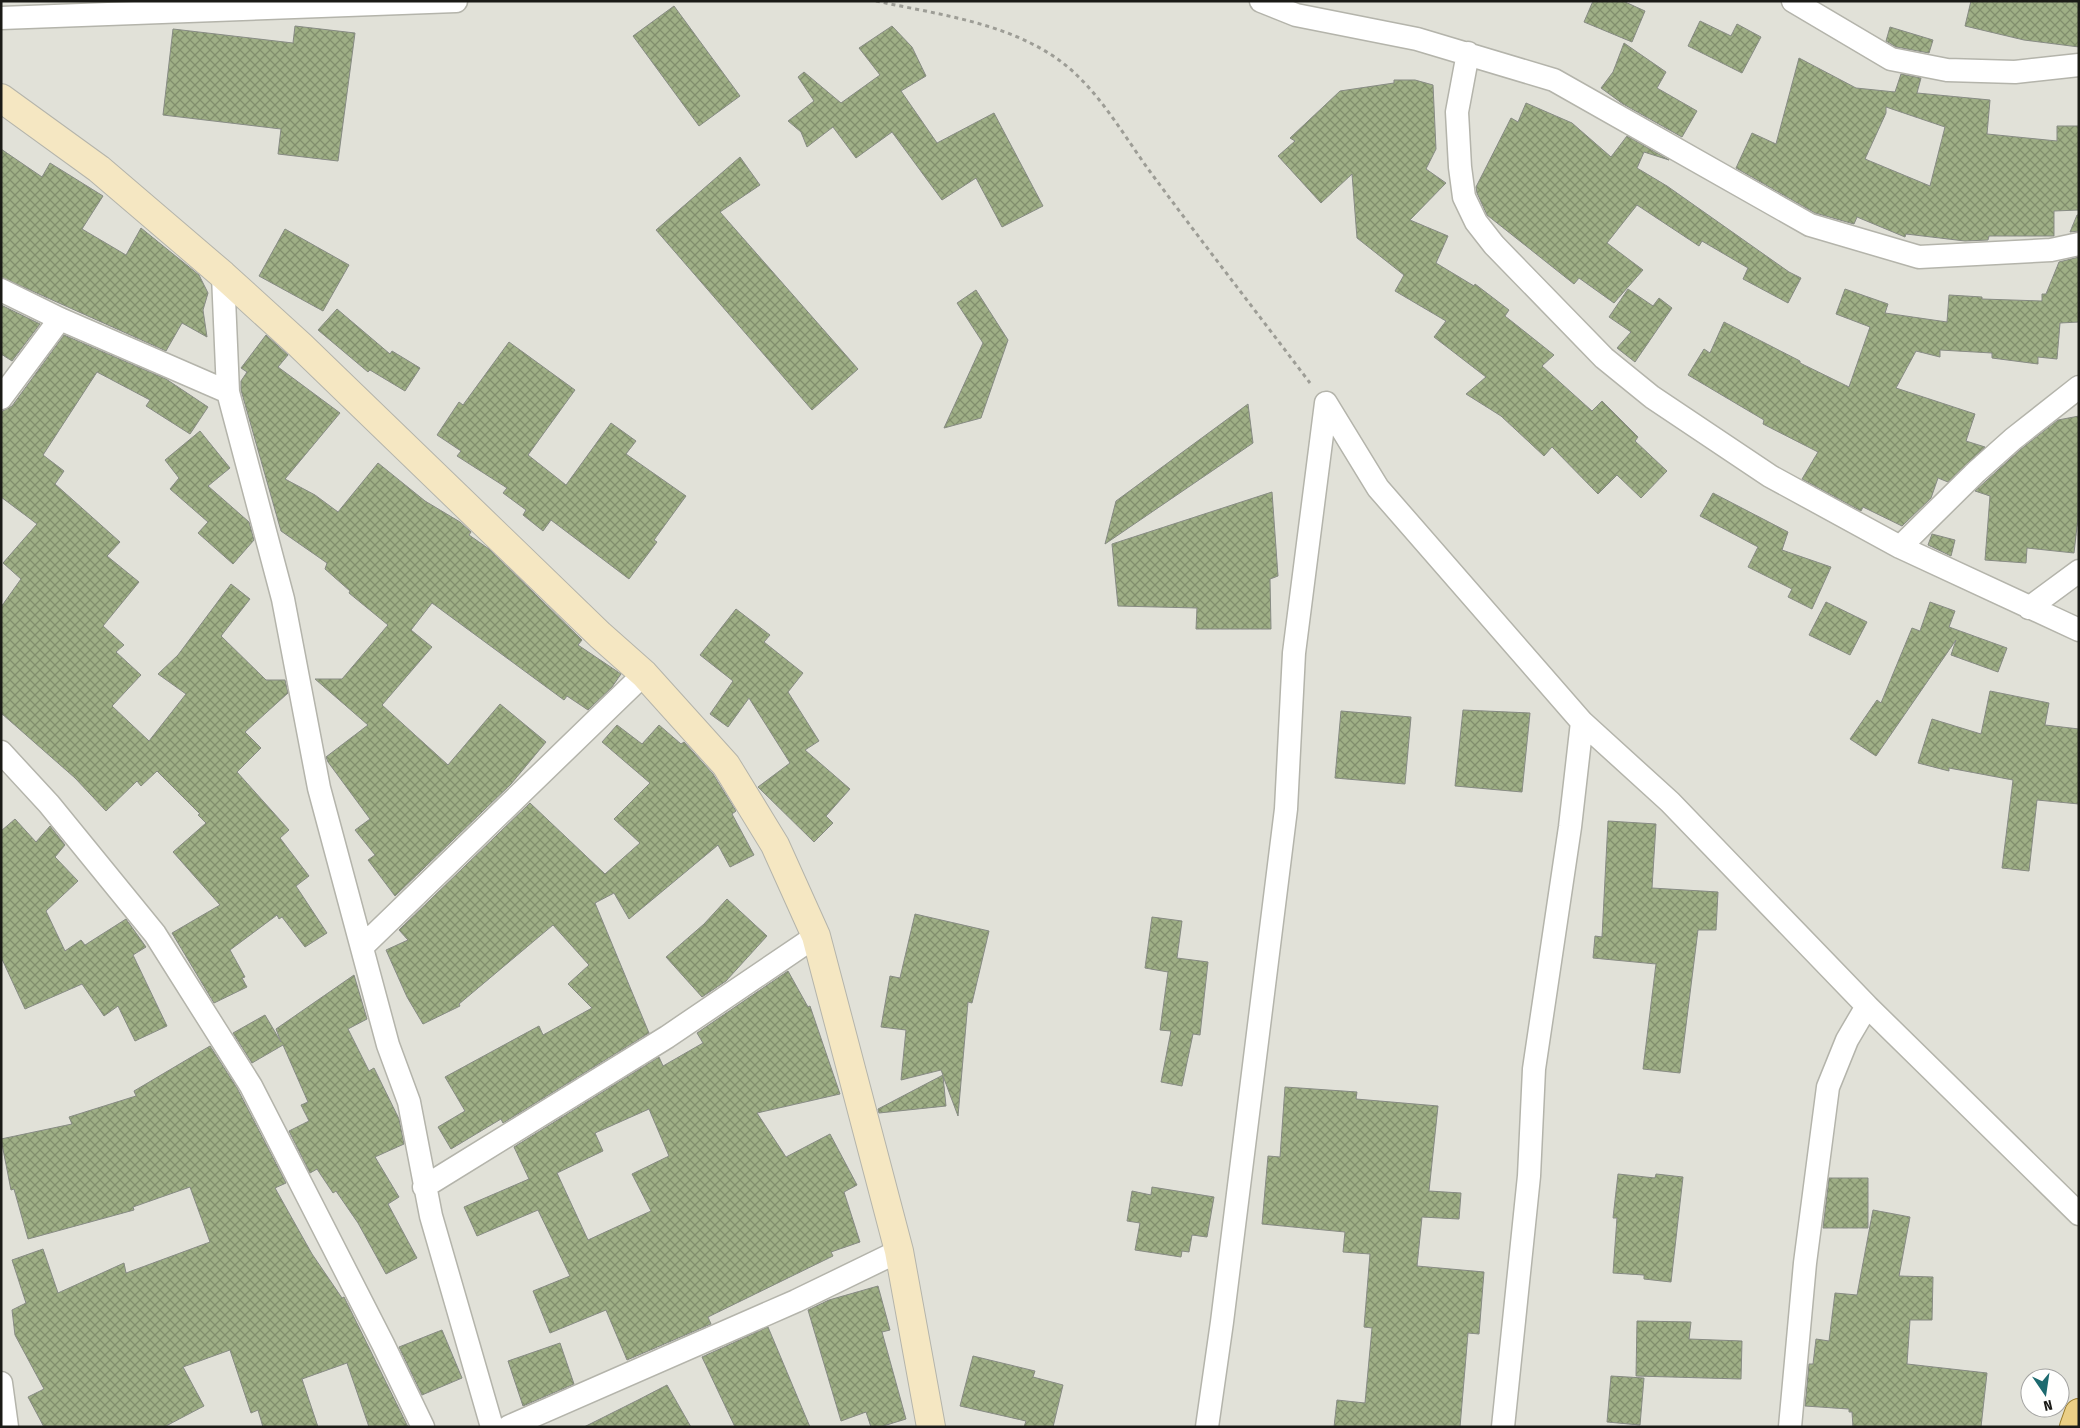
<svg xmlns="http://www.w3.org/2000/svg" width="2080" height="1428" font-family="'Fira Sans Condensed',sans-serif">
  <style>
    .building { fill: url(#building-cross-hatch); stroke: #878b83; fill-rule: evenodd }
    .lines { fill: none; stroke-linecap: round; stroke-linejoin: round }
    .street-casing { stroke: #b4b4ab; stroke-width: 25 }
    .secondary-casing { stroke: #b4b4ab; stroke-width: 30 }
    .primary-casing { stroke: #997b2a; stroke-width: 30 }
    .path { stroke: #9d9d96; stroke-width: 3; stroke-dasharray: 4 4; stroke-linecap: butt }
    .street { stroke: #fff; stroke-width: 22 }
    .secondary { stroke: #f5e7c2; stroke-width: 28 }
    .primary { stroke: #ebcf86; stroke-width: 28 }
  </style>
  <defs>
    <pattern id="building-cross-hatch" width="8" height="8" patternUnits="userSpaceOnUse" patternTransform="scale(1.25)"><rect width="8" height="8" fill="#9faf86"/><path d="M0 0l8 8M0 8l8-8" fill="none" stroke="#818e6d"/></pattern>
  </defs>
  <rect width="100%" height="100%" fill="#e1e1d8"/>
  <path class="building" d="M 1593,1 L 1623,1 L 1645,11 L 1632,42 L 1584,22 Z
    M 1971,1 L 2079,1 L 2079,47 L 2024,40 L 1965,26 Z
    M 674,6 L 740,96 L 699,126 L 633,36 Z
    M 1700,21 L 1731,36 L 1737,24 L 1761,37 L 1742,73 L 1688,46 Z
    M 295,26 L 355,33 L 338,161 L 278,154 L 281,129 L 163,115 L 173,29 L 293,43 Z
    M 892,26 L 912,47 L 926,76 L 901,91 L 937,143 L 994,113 L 1043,206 L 1002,227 L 976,178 L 942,200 L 892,132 L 856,158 L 833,127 L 807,147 L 801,132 L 788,121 L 814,101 L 798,77 L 804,72 L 841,103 L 880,75 L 859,48 Z
    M 1890,27 L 1933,40 L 1929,53 L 1896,47 L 1886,41 Z
    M 1624,43 L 1666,72 L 1657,88 L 1697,111 L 1682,137 L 1623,104 L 1601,88 L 1613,72 Z
    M 1799,58 L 1856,88 L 1895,92 L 1901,74 L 1921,78 L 1917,93 L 1990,100 L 1987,134 L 2057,141 L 2057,126 L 2079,126 L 2079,210 L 2054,211 L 2054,236 L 1989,236 L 1988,240 L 1965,241 L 1906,234 L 1905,237 L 1857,217 L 1854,224 L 1815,213 L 1736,168 L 1752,133 L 1776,144 ZM 1886,107 L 1945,127 L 1930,186 L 1865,159 L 1886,113 Z
    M 1394,80 L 1415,80 L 1433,85 L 1436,149 L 1426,169 L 1446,183 L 1410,220 L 1448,236 L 1436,263 L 1474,286 L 1475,284 L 1509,310 L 1505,316 L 1554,355 L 1542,366 L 1592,411 L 1602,401 L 1638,437 L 1635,441 L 1667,471 L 1641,498 L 1617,475 L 1598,494 L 1552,447 L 1544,456 L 1501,416 L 1466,394 L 1486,377 L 1434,337 L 1446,321 L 1395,291 L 1404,275 L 1357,238 L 1352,174 L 1321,203 L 1278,156 L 1295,141 L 1290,138 L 1340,91 L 1394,83 Z
    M 1526,103 L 1572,123 L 1611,157 L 1627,136 L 1669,160 L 1644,152 L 1637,168 L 1667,186 L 1789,272 L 1801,278 L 1788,303 L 1743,279 L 1748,268 L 1702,241 L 1699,246 L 1637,205 L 1607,243 L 1643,270 L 1614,303 L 1579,278 L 1574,284 L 1487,215 L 1477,193 L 1476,187 L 1511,118 L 1518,122 Z
    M 1,149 L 42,177 L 50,163 L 103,196 L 82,229 L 126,255 L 141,228 L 199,275 L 208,293 L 203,310 L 207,337 L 182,323 L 166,351 L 1,277 Z
    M 740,157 L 760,185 L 720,212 L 858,369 L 812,410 L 656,230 Z
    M 2077,215 L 2079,215 L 2079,231 L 2070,232 Z
    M 285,229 L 349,265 L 323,311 L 259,276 Z
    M 2079,257 L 2079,322 L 2060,323 L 2057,359 L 2038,357 L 2038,364 L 1992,358 L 1992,353 L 1940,350 L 1940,357 L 1916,351 L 1896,388 L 1975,414 L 1966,441 L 1985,447 L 1948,482 L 1938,478 L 1931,498 L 1902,526 L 1863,507 L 1861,511 L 1802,479 L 1818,452 L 1763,424 L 1764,420 L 1688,375 L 1704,349 L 1710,353 L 1724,322 L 1800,361 L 1800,363 L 1849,387 L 1870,327 L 1836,314 L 1845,289 L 1888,304 L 1885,313 L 1947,322 L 1949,295 L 1982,297 L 1982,299 L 2042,301 L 2042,294 L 2046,294 L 2059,262 Z
    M 1628,289 L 1653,306 L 1659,298 L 1672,308 L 1635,362 L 1617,348 L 1631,332 L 1609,317 Z
    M 976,290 L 1008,340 L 981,418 L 944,428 L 983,343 L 957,303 Z
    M 1,305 L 40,324 L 12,361 L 1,354 Z
    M 337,309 L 390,354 L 392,351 L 420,368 L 405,391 L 370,370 L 368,372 L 318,330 Z
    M 64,335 L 166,379 L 208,407 L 190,434 L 146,406 L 150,400 L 97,372 L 43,455 L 64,471 L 55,484 L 120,542 L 107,556 L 139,582 L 103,626 L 124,645 L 116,652 L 141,675 L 112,706 L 149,741 L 186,694 L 158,674 L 178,655 L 231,584 L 250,599 L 221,636 L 266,680 L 285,680 L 288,693 L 245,732 L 261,748 L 237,772 L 289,830 L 280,838 L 309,876 L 296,886 L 327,933 L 305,947 L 282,917 L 279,919 L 277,915 L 230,950 L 245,977 L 242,978 L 247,987 L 214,1003 L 172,933 L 220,905 L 173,852 L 206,823 L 198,815 L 200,814 L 157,771 L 141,786 L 137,781 L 106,811 L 75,778 L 1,713 L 1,607 L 21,579 L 3,563 L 37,524 L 1,497 L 1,412 L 12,406 Z
    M 266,335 L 288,355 L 278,367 L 340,413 L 285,479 L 315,495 L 338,512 L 378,463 L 425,501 L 460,522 L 471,532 L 469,535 L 489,549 L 582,640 L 578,645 L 621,674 L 612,687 L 588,710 L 567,696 L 564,700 L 432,603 L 411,630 L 432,647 L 382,705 L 448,765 L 500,704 L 546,742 L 511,784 L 395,896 L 368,860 L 375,855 L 355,830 L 370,819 L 328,762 L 326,757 L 368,725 L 315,679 L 342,679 L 388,625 L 349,593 L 350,591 L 325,569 L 327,563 L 281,531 L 241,390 L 241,381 L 247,372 L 241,368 Z
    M 509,342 L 575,390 L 528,455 L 566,485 L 611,423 L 636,441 L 626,454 L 686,496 L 654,540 L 657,542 L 629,579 L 551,520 L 543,531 L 523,515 L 526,510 L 503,493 L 507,488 L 457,456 L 461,451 L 437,435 L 459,402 L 463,405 Z
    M 1248,404 L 1253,443 L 1105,544 L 1116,501 Z
    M 2079,416 L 2078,518 L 2074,553 L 2027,548 L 2026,563 L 1985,560 L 1990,496 L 1975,491 L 2021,449 L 2058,420 Z
    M 200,431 L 230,468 L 208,486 L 249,522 L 254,540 L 233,564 L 198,533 L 208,522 L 170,489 L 179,478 L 165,460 Z
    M 1272,492 L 1278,576 L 1270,579 L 1271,629 L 1196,629 L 1197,608 L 1118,606 L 1112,544 Z
    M 1713,493 L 1788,532 L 1782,550 L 1831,567 L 1812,609 L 1788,597 L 1792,589 L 1748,567 L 1758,547 L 1700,516 Z
    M 1932,534 L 1955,540 L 1951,556 L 1928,545 Z
    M 1826,602 L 1867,622 L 1850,655 L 1809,635 Z
    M 1930,602 L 1955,611 L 1949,627 L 2007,648 L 1998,672 L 1951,655 L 1956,640 L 1876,756 L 1850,739 L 1877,700 L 1881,703 L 1912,628 L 1920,631 Z
    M 736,609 L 770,635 L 764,642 L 803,673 L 788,692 L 819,741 L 805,750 L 850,789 L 826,816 L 833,823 L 814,842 L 758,787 L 790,763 L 749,698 L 728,727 L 710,714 L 733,681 L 700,655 Z
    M 1990,691 L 2049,703 L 2045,725 L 2079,729 L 2079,804 L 2037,800 L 2029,871 L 2002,868 L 2013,780 L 1949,768 L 1949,771 L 1918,763 L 1932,719 L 1981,734 Z
    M 1463,710 L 1530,713 L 1522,792 L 1455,786 Z
    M 1341,711 L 1411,717 L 1405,784 L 1335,778 Z
    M 617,725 L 642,744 L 659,725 L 681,744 L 684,742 L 713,774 L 736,811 L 732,814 L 754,855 L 730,867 L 718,845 L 629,919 L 614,893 L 595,903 L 649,1033 L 503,1123 L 501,1119 L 451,1149 L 438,1127 L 465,1111 L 445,1077 L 539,1026 L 543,1035 L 592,1008 L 568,984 L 589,965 L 553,925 L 459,1004 L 460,1006 L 423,1024 L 407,997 L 386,950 L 408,940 L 399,930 L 530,803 L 605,874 L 640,843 L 614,819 L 650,783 L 602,742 Z
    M 15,819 L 36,842 L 50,826 L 65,845 L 55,857 L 78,881 L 46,911 L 65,951 L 81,940 L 85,945 L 126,919 L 146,947 L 133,955 L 167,1026 L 135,1041 L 118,1006 L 104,1016 L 82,984 L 25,1009 L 1,957 L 1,831 Z
    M 1608,821 L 1656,824 L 1652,888 L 1718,892 L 1716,930 L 1698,930 L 1680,1073 L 1643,1069 L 1656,964 L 1593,958 L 1595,936 L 1602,937 Z
    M 727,899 L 767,936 L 726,981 L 702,997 L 666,957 L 704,924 Z
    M 915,914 L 989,931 L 972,1003 L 968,1002 L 958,1116 L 943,1076 L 946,1106 L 879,1113 L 878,1109 L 943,1075 L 941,1070 L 901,1080 L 906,1030 L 881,1027 L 890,976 L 900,978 Z
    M 1152,917 L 1182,921 L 1177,958 L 1208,962 L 1200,1035 L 1193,1034 L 1182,1086 L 1161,1082 L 1171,1031 L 1160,1030 L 1168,972 L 1145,968 Z
    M 788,971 L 808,1007 L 810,1006 L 840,1094 L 757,1113 L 786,1157 L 830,1134 L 857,1185 L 844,1192 L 860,1242 L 831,1252 L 833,1256 L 708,1317 L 711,1324 L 627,1360 L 606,1310 L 550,1333 L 533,1291 L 570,1276 L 538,1210 L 477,1236 L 464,1207 L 529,1179 L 514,1147 L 659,1057 L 663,1066 L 703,1043 L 697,1033 ZM 649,1109 L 669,1156 L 632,1174 L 651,1211 L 588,1240 L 557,1173 L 603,1151 L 595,1133 Z
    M 354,975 L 367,1019 L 348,1029 L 369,1071 L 374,1068 L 399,1119 L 404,1144 L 375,1157 L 399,1197 L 388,1204 L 417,1258 L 386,1274 L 358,1223 L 336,1191 L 333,1193 L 317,1169 L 310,1173 L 289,1131 L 309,1121 L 301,1105 L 308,1102 L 283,1045 L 252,1063 L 233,1033 L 265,1015 L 281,1042 L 276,1029 Z
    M 210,1046 L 237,1088 L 286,1183 L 275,1188 L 312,1254 L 342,1298 L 344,1297 L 408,1427 L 369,1427 L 347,1363 L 302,1379 L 318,1427 L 263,1427 L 258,1410 L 251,1413 L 230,1350 L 183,1367 L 204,1406 L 164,1427 L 44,1427 L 28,1397 L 44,1389 L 15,1335 L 12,1310 L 26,1303 L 12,1260 L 43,1249 L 58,1293 L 124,1263 L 126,1273 L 210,1242 L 190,1187 L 133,1207 L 134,1210 L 28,1239 L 14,1189 L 11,1190 L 1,1139 L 72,1124 L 69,1117 L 136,1096 L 134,1091 Z
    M 1285,1087 L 1357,1092 L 1356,1099 L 1438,1106 L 1429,1191 L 1461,1193 L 1459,1219 L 1422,1217 L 1417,1266 L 1484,1272 L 1479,1334 L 1468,1333 L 1460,1427 L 1334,1427 L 1337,1400 L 1365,1403 L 1372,1328 L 1364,1327 L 1370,1254 L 1343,1252 L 1345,1232 L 1262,1224 L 1268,1156 L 1280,1157 Z
    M 1618,1174 L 1655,1178 L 1656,1174 L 1683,1177 L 1671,1282 L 1644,1279 L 1644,1275 L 1613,1273 L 1617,1218 L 1613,1218 Z
    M 1829,1178 L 1868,1178 L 1868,1228 L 1823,1228 Z
    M 1152,1187 L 1214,1197 L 1207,1237 L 1192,1235 L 1189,1252 L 1182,1251 L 1181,1257 L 1135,1250 L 1140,1223 L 1127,1221 L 1132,1191 L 1151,1195 Z
    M 1873,1210 L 1910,1217 L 1899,1276 L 1933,1277 L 1932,1320 L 1910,1320 L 1907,1364 L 1987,1373 L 1981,1427 L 1853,1427 L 1852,1412 L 1849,1412 L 1849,1409 L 1805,1406 L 1809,1364 L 1813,1364 L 1816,1339 L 1829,1341 L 1835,1293 L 1857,1295 Z
    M 878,1286 L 890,1330 L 882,1332 L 906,1419 L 880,1427 L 871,1427 L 866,1412 L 841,1421 L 808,1310 L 829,1300 Z
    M 1637,1321 L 1691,1322 L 1689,1339 L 1742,1341 L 1741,1379 L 1636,1376 Z
    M 768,1327 L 810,1427 L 735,1427 L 702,1357 Z
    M 442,1330 L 462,1378 L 422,1395 L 399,1347 Z
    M 560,1343 L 574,1384 L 523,1406 L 508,1361 Z
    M 973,1356 L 1035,1371 L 1033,1377 L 1063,1385 L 1053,1427 L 1024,1427 L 1026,1421 L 960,1406 Z
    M 1611,1376 L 1644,1378 L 1640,1425 L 1607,1422 Z
    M 667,1385 L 691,1427 L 584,1427 L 638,1400 Z"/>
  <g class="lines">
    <g class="street-casing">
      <path id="street" d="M 1261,1 L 1296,15 L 1417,39 L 1554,80 L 1810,225 L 1919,257 L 2051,250 L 2079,244
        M 1793,1 L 1891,59 L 1947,70 L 2015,72 L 2079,65
        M 1,18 L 456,1
        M 1468,53 L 1457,112 L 1460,167 L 1464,197 L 1476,222 L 1494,245 L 1604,358 L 1652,397 L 1770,476 L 1900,547 L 2079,630
        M 223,275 L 228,392 L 283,599 L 319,788 L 388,1045 L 409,1102 L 431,1216 L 492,1427
        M 1,290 L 60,319 L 228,392
        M 1,398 L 60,319
        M 1900,547 L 1976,472 L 2013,439 L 2079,387
        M 2029,608 L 2079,571
        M 1,752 L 49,804 L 155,934 L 251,1086 L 383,1344 L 423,1427
        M 363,946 L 644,674
        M 424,1187 L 667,1037 L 816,936
        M 1,1383 L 7,1427
        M 508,1427 L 796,1301 L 899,1251
        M 1207,1427 L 1222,1322 L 1286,809 L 1294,653 L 1326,403 L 1378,488 L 1582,722 L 1670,802 L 1867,1006 L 2079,1214
        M 1503,1427 L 1529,1176 L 1534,1069 L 1570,827 L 1582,722
        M 1790,1427 L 1805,1263 L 1828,1087 L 1847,1040 L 1867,1006"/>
    </g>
    <g class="secondary-casing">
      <path id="secondary" d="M 1,98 L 99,169 L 223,275 L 300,345 L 600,635 L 644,674 L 726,765 L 775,845 L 816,936 L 899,1251 L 931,1427"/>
    </g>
    <g class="primary-casing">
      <path id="primary" d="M 2074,1427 L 2079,1413"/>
    </g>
    <path class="path" d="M 876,1 C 936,14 1004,22 1056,58 C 1098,87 1124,137 1154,177 C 1205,246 1258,314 1310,383"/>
    <use href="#street" class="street"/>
    <use href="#secondary" class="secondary"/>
    <use href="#primary" class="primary"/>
  </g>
  <rect width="2080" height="1428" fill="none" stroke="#1a1a16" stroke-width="5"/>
  <g transform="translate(2045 1393) rotate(167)"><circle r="24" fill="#fffffe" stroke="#a3a3a1"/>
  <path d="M0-4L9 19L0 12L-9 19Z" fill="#1d6a6f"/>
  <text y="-8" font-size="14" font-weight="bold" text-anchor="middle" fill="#1a1a16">N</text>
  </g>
</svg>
